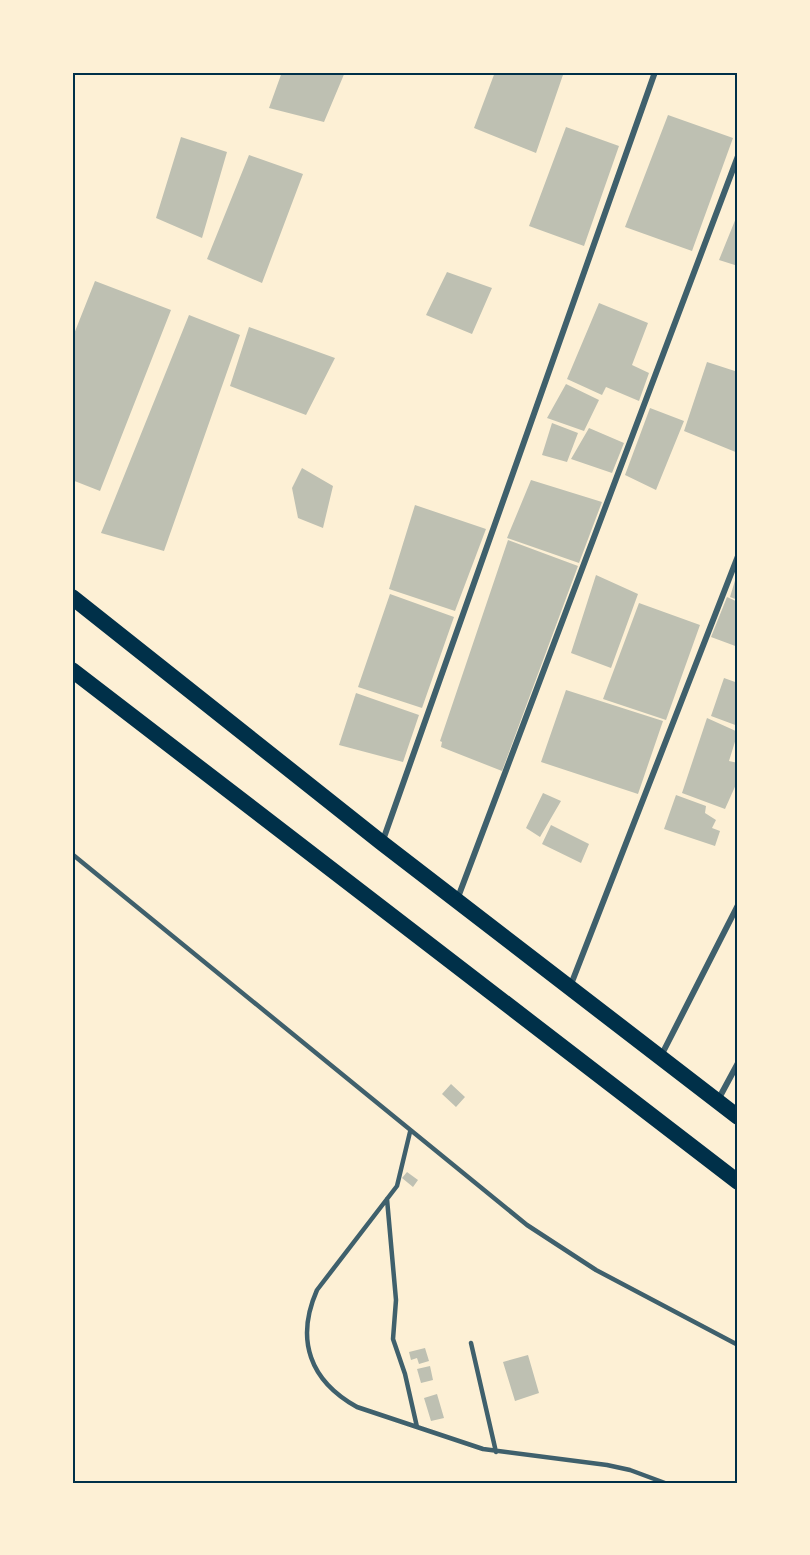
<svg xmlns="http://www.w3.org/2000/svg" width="810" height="1555" font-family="'Archivo Narrow',sans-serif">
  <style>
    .building { fill: #bec0b2 }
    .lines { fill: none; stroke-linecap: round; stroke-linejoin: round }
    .service { stroke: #3f606c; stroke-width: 4.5 }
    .minor { stroke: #3f606c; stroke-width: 6 }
    .trunk { stroke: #003049; stroke-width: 16 }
    .neatline { fill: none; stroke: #003049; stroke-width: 2 }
  </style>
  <rect width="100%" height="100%" fill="#fdf0d5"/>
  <path class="building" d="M 282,72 L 345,72 L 324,122 L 269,108 Z
    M 495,72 L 564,72 L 536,153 L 474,128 Z
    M 668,115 L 733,138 L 692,251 L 625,227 Z
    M 566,127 L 619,146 L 584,246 L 529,226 Z
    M 181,137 L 227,152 L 202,238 L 156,218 Z
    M 249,155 L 303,174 L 262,283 L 207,259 Z
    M 738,213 L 738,266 L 719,260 Z
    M 447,272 L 492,288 L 472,334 L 426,315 Z
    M 95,281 L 171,310 L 100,491 L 72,480 L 72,339 Z
    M 599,303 L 648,323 L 632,365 L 649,373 L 639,401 L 606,387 L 602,395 L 567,379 Z
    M 189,315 L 240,335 L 164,551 L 101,533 Z
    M 249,327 L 335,358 L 306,415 L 230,386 Z
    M 707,362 L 738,372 L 738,453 L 684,431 Z
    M 566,384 L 599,400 L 584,431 L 547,418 Z
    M 650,408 L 684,421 L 656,490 L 625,475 Z
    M 552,423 L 578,433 L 567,462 L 542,455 Z
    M 589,428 L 624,443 L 612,473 L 571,459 Z
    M 302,468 L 333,486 L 323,528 L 298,518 L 292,488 Z
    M 531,480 L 602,502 L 579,563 L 507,538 Z
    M 415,505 L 486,529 L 455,611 L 389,589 Z
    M 508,540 L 578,566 L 502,771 L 441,747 L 442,742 L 440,741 Z
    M 737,574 L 738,574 L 738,600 L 730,597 Z
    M 596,575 L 638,594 L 611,668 L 571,653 Z
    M 390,594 L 454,617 L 422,708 L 358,687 Z
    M 727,597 L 738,602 L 738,647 L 711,637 Z
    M 639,603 L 700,625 L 666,720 L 603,699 Z
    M 724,678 L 738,683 L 738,726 L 711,716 Z
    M 566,690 L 663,721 L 638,794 L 541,762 Z
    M 356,693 L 419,715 L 403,762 L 339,745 Z
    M 707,718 L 738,732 L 729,761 L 738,763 L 738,780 L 725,809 L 682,793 Z
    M 543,793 L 561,801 L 540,837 L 526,828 Z
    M 676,795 L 706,806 L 705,813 L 716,820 L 712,828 L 720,831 L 715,846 L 664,829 Z
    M 551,825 L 589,844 L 581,863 L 542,844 Z
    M 451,1084 L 465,1097 L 456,1107 L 442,1094 Z
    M 407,1172 L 418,1180 L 413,1187 L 402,1178 Z
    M 425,1348 L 429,1361 L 419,1364 L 417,1358 L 411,1360 L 409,1352 Z
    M 528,1355 L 539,1393 L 515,1401 L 503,1362 Z
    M 430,1366 L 433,1380 L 421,1383 L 417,1369 Z
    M 437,1394 L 444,1418 L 431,1421 L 424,1398 Z"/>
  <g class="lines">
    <path class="service" d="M 72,854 L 527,1225 L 596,1270 L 738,1345
      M 410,1132 L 397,1186 L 317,1290 C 295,1340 310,1381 357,1407 L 483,1449 L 607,1465 L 630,1470 L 665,1483
      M 387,1199 L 396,1300 L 393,1339 L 405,1374 L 417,1427
      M 471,1343 L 496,1452"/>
    <path class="minor" d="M 382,843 L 655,72
      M 457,900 L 738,156
      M 570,987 L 738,556
      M 661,1056 L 738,905
      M 718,1100 L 738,1063"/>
    <path class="trunk" d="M 72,597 L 382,843 L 738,1117
      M 72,670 L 738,1182"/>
  </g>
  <rect width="810" height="1555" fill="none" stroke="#fdf0d5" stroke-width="147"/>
  <rect x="74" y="74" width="662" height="1408" class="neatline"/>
</svg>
